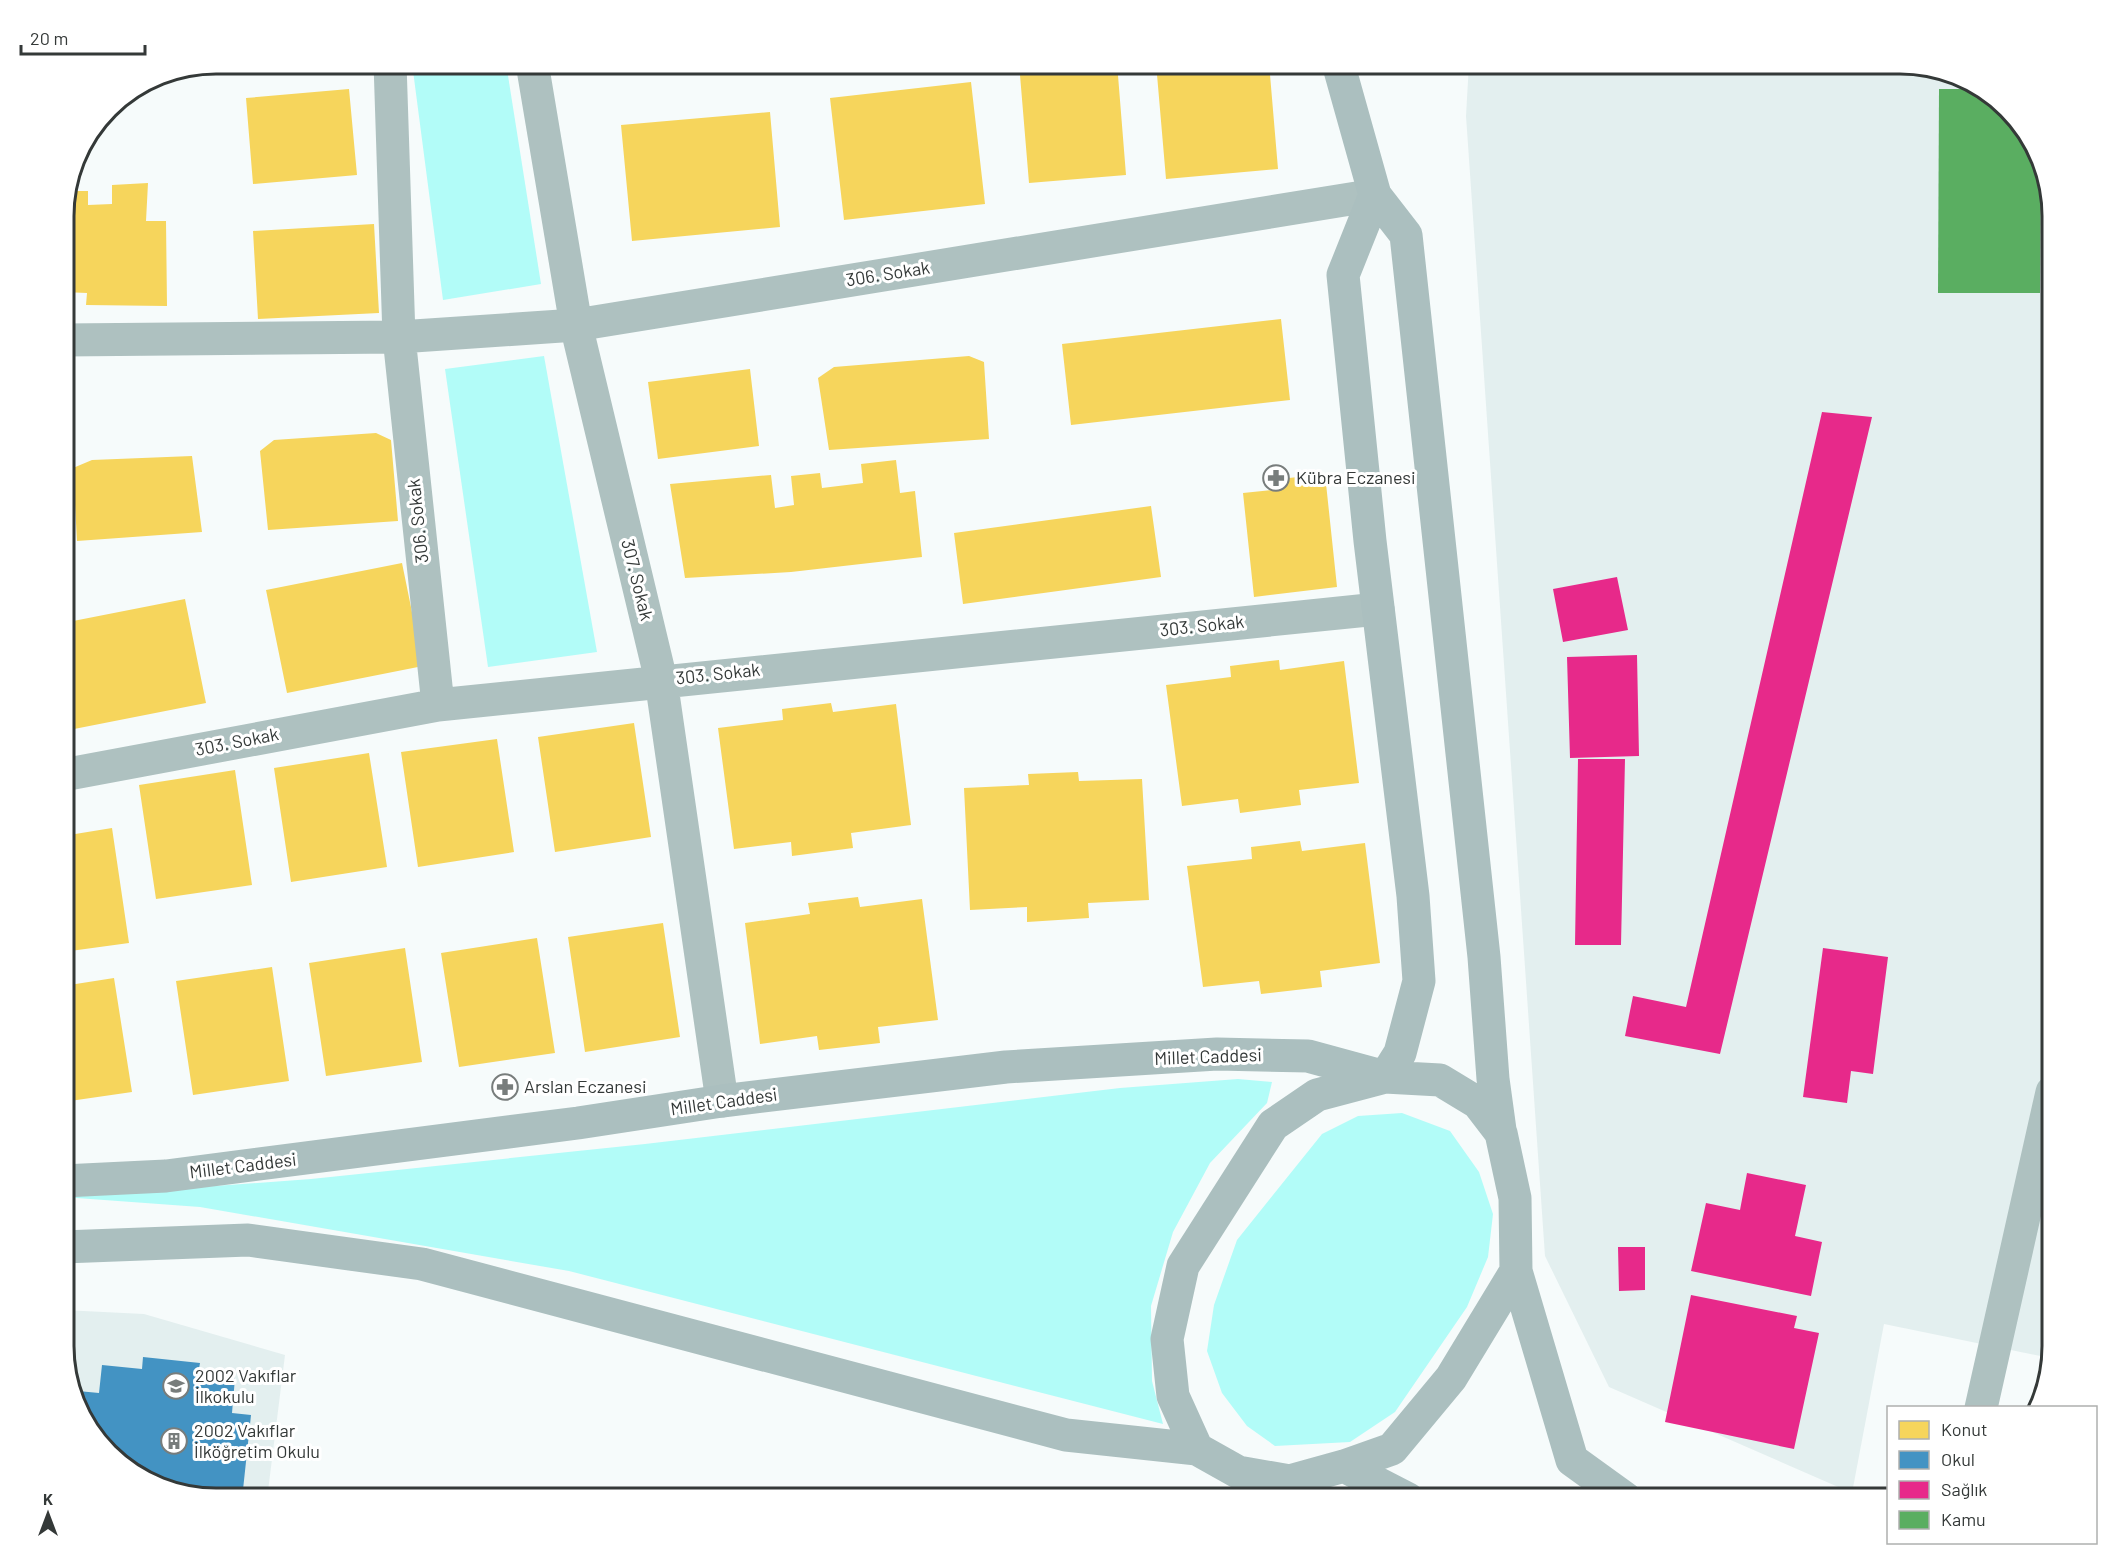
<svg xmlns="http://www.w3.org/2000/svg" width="2115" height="1562" font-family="Barlow,sans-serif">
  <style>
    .built { fill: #e3efef }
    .green { fill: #b2fcf8 }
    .homes { fill: #f6d55c }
    .schools { fill: #4393c3 }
    .health { fill: #e7298a }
    .public { fill: #5aae61 }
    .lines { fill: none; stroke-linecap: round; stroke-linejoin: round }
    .street { stroke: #aec1c0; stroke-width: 33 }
    .secondary { stroke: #abbfbf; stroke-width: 33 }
    .labels { text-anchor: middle; stroke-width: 6; stroke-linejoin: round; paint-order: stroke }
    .street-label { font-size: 18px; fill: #343938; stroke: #fff }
    .poi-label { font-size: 18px; fill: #343938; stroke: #fff; text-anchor: start }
    .rim { fill: none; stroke: #343938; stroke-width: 3 }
  </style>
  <rect width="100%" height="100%" fill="#f6fbfb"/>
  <path class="built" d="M 1469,63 L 1900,63 L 1949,71 L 1992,94 L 2036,147 L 2052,215 L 2052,1347 L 2050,1358 L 1884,1324 L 1852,1493 L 1609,1387 L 1545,1256 L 1466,116 Z
    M 63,1310 L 144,1314 L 285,1355 L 267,1499 L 215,1499 L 166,1491 L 123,1468 L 79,1415 L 63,1357 Z"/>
  <path class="green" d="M 412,63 L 506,63 L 541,284 L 443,300 Z
    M 544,356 L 597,652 L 488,667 L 445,369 Z
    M 1238,1079 L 1272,1082 L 1267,1103 L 1210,1163 L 1173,1232 L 1151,1306 L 1152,1381 L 1163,1424 L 569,1271 L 200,1207 L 63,1197 L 311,1179 L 645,1144 L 1120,1088 Z
    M 1402,1113 L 1450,1131 L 1479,1172 L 1493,1214 L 1488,1257 L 1467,1307 L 1395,1412 L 1350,1442 L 1275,1446 L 1247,1426 L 1222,1393 L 1207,1351 L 1214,1305 L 1237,1240 L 1322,1134 L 1358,1116 Z"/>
  <path class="homes" d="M 1019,63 L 1117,63 L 1126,175 L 1029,183 Z
    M 1156,63 L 1269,63 L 1278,169 L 1166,179 Z
    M 971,82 L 985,204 L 844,220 L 830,98 Z
    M 349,89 L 357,175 L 253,184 L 246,98 Z
    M 770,112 L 780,227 L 632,241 L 621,125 Z
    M 74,165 L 75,191 L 88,191 L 88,205 L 112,204 L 112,185 L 148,183 L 146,221 L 166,221 L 167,306 L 86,305 L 87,293 L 63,292 L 63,205 Z
    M 374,224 L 379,313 L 258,319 L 253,231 Z
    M 1281,319 L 1290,400 L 1071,425 L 1062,344 Z
    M 969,356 L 984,362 L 989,439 L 829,450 L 818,378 L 834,367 Z
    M 750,369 L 759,446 L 658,459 L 648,382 Z
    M 376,433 L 391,440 L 398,521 L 268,530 L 260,451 L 274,440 Z
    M 192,456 L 202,532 L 77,541 L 73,468 L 92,460 Z
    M 896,460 L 900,493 L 915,491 L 922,557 L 791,572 L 685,578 L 670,484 L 771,475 L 775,508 L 794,505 L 791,476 L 820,473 L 822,488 L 863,483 L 861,464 Z
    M 1325,474 L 1337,587 L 1254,597 L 1243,493 L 1281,489 L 1280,479 Z
    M 1151,506 L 1161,577 L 963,604 L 954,533 Z
    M 402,563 L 423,666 L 287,693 L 266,590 Z
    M 185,599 L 206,703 L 69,730 L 63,700 L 63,623 Z
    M 1279,660 L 1280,670 L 1344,661 L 1359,783 L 1299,790 L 1301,805 L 1240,813 L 1238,799 L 1182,806 L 1166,685 L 1231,677 L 1230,666 Z
    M 831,703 L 833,712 L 896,704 L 911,825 L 851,833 L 853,848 L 792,856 L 791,842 L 734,849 L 718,728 L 783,720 L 782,709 Z
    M 634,723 L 651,837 L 555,852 L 538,737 Z
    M 497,739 L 514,852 L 418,867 L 401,752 Z
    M 369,753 L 387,867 L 291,882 L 274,768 Z
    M 235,770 L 252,885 L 156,899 L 139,785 Z
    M 1078,772 L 1079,781 L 1142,779 L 1149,900 L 1088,903 L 1089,918 L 1027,922 L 1027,907 L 970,910 L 964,788 L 1029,785 L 1028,774 Z
    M 112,828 L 129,943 L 63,952 L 63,836 Z
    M 1300,841 L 1302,851 L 1365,843 L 1380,963 L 1320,971 L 1322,987 L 1261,994 L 1259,981 L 1203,987 L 1187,866 L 1252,859 L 1251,847 Z
    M 858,897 L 860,907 L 922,899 L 938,1020 L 878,1027 L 880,1043 L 819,1050 L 817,1036 L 760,1044 L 745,923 L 810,914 L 808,903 Z
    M 663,923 L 680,1037 L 585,1052 L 568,937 Z
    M 537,938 L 555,1053 L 459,1067 L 441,953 Z
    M 405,948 L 422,1062 L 326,1076 L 309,963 Z
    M 272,967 L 289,1081 L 193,1095 L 176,981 Z
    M 114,978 L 132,1092 L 63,1102 L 63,986 Z"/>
  <path class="schools" d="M 143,1357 L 200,1363 L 198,1375 L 235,1378 L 232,1413 L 251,1415 L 242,1499 L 215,1499 L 166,1491 L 123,1468 L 79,1415 L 78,1391 L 99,1393 L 102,1365 L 142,1369 Z"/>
  <path class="health" d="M 1822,412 L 1872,417 L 1720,1054 L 1625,1036 L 1633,996 L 1686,1007 Z
    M 1617,577 L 1628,630 L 1563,642 L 1553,589 Z
    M 1637,655 L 1639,756 L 1570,758 L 1567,657 Z
    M 1578,759 L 1625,759 L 1621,945 L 1575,945 Z
    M 1823,948 L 1888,957 L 1873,1074 L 1851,1071 L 1847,1103 L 1803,1097 Z
    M 1747,1173 L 1806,1185 L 1795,1236 L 1822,1242 L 1811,1296 L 1691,1271 L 1706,1203 L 1740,1210 Z
    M 1618,1247 L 1645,1247 L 1645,1290 L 1619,1291 Z
    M 1691,1295 L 1797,1316 L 1794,1328 L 1819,1333 L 1794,1449 L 1665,1422 Z"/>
  <path class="public" d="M 1939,89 L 1983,89 L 1992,94 L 2036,147 L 2041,168 L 2040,293 L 1938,293 Z"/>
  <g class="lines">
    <path class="street" d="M 390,63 L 399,337 L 438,705
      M 532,63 L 576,325 L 661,680 L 722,1101
      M 63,340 L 399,337 L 576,325 L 1375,195
      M 63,775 L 438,705 L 1378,609
      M 1981,1408 L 2052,1092"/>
    <path class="secondary" d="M 1338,63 L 1375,195 L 1406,235 L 1484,957 L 1493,1079 L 1500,1130
      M 1385,1077 L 1440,1080 L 1478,1103 L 1501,1133 L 1515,1198 L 1516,1271 L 1451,1378 L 1392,1449 L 1344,1466 L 1290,1481 L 1238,1472 L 1197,1449 L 1173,1396 L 1167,1339 L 1183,1266 L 1273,1125 L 1317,1095 Z
      M 63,1181 L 166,1176 L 578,1123 L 722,1101 L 1006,1067 L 1217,1054 L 1308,1056 L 1385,1077 L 1400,1053 L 1419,981 L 1413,896 L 1370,541 L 1343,275 L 1375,195
      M 63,1247 L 248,1240 L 422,1264 L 1066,1435 L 1197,1449
      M 1516,1271 L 1572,1460 L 1626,1499
      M 1344,1466 L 1408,1499"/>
  </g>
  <defs>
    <g id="pharmacy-ring" transform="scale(1.35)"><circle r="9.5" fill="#fff" stroke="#787d7c" stroke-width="1.5"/><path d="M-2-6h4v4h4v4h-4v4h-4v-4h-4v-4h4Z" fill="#787d7c"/></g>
    <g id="school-ring" transform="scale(1.35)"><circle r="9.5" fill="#fff" stroke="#787d7c" stroke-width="1.5"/><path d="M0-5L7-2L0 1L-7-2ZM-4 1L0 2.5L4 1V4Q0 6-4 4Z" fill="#787d7c"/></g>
    <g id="building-ring" transform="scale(1.35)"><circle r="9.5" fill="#fff" stroke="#787d7c" stroke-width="1.5"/><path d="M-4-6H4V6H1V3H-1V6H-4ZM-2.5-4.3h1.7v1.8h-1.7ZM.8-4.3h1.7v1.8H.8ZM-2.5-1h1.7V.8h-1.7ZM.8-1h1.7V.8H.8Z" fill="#787d7c"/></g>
  </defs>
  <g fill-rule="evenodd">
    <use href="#pharmacy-ring" x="1276" y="478"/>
    <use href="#pharmacy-ring" x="505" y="1087"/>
    <use href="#school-ring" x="176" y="1386"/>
    <use href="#building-ring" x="174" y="1441"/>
  </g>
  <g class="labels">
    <g class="street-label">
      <text transform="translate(888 274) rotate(-9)" y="6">306. Sokak</text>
      <text transform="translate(418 521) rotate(-96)" y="6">306. Sokak</text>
      <text transform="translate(637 580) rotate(76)" y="6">307. Sokak</text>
      <text transform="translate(1202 626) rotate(-6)" y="6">303. Sokak</text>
      <text transform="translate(718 674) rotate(-6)" y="6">303. Sokak</text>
      <text transform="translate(237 742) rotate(-11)" y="6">303. Sokak</text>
      <text transform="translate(1208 1057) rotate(-2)" y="6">Millet Caddesi</text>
      <text transform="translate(724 1102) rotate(-8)" y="6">Millet Caddesi</text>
      <text transform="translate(243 1166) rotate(-7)" y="6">Millet Caddesi</text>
    </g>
    <g class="poi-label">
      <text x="1296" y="484">Kübra Eczanesi</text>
      <text x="524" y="1093">Arslan Eczanesi</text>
      <text x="195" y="1382">2002 Vakıflar<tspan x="195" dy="21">İlkokulu</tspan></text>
      <text x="194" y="1437">2002 Vakıflar<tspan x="194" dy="21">İlköğretim Okulu</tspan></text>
    </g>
  </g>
  <path d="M0 0H2115V1562H0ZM216 74H1900A142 142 0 0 1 2042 216V1346A142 142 0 0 1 1900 1488H216A142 142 0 0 1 74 1346V216A142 142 0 0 1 216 74Z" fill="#fff" fill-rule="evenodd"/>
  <path class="rim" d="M216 74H1900A142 142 0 0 1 2042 216V1346A142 142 0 0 1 1900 1488H216A142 142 0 0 1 74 1346V216A142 142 0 0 1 216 74Z"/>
  <rect x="1887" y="1406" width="210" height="138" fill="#ffffff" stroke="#aeb0af" stroke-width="1.5"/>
  <rect x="1899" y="1421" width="30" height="18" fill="#f6d55c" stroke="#aeb0af" stroke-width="1.5"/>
  <text x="1941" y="1436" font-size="18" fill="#343938">Konut</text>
  <rect x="1899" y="1451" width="30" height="18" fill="#4393c3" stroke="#aeb0af" stroke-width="1.5"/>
  <text x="1941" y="1466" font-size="18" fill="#343938">Okul</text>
  <rect x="1899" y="1481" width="30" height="18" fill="#e7298a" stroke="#aeb0af" stroke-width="1.5"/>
  <text x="1941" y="1496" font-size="18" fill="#343938">Sağlık</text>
  <rect x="1899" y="1511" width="30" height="18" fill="#5aae61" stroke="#aeb0af" stroke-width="1.5"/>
  <text x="1941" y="1526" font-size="18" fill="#343938">Kamu</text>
  <g transform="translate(48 1514)" stroke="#ffffff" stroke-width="4.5" paint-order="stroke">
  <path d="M0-4.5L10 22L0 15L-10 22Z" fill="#343938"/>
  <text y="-9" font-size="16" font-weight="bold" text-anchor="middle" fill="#343938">K</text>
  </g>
  <path d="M21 45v9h124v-9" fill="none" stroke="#343938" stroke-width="3"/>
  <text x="30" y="45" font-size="18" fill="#343938" stroke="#ffffff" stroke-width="4.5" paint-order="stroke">20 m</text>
</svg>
